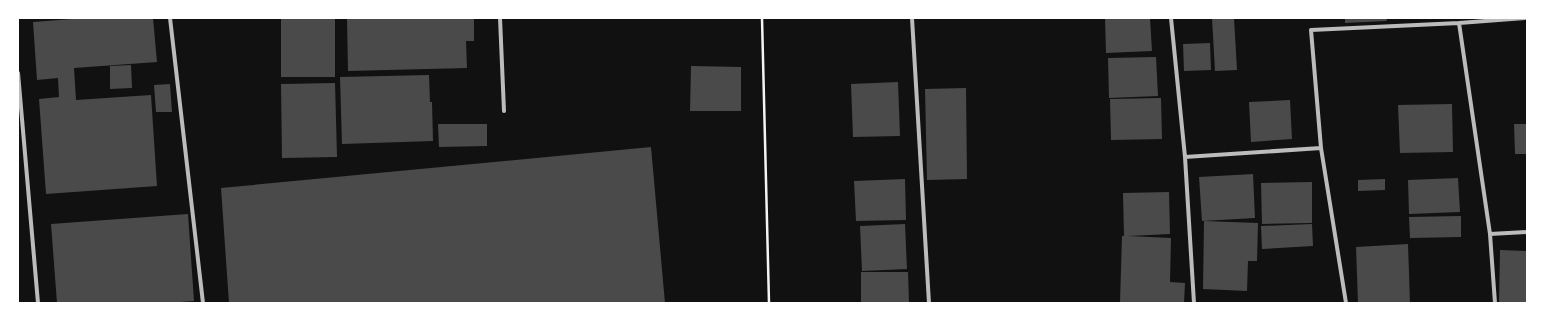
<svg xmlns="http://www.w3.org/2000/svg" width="1545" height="321" font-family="'Varela Round',sans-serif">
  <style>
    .building { fill: #4a4a4a }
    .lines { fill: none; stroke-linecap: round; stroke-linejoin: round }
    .path { stroke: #f5f5f5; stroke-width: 2.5 }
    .minor { stroke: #bcbcbc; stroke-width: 4 }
  </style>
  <rect width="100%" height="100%" fill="#111"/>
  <path class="building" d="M 85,18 L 153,18 L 157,62 L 74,68 L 76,100 L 151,95 L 157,186 L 46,194 L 39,99 L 59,97 L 58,78 L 37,80 L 33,22 Z
    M 281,18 L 335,18 L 335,77 L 281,77 Z
    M 347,18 L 474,18 L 474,41 L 466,41 L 467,68 L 348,71 Z
    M 1105,18 L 1150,18 L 1152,51 L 1106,53 Z
    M 1212,18 L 1234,18 L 1237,70 L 1215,71 Z
    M 1345,18 L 1386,18 L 1387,21 L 1345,23 Z
    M 1210,43 L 1211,70 L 1184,71 L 1183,44 Z
    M 1156,57 L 1158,96 L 1109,98 L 1108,58 Z
    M 131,65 L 132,88 L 110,89 L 110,66 Z
    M 691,66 L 741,67 L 741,111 L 690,111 Z
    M 429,75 L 430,102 L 432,102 L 433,141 L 342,144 L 340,77 Z
    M 898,82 L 900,136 L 853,137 L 851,84 Z
    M 335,83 L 337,157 L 282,158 L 281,84 Z
    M 170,84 L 172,112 L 156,112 L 154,85 Z
    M 966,88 L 967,179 L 927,180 L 925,89 Z
    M 1161,98 L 1162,139 L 1111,140 L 1110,99 Z
    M 1290,100 L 1292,139 L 1251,142 L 1249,102 Z
    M 1452,104 L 1453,152 L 1400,153 L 1398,105 Z
    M 438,124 L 487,124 L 487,146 L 439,147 Z
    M 1514,124 L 1527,124 L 1527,154 L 1515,154 Z
    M 651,147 L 665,303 L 229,303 L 221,188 Z
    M 1253,174 L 1255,218 L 1202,221 L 1199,177 Z
    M 1458,178 L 1460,212 L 1409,214 L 1408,180 Z
    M 905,179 L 906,220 L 856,221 L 854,181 Z
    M 1385,179 L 1385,190 L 1358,191 L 1358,180 Z
    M 1312,182 L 1312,223 L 1262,224 L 1261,183 Z
    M 1169,192 L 1170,234 L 1128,236 L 1171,238 L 1170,282 L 1185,283 L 1184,303 L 1120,303 L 1122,236 L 1124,236 L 1123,193 Z
    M 188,214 L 194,301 L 167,303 L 57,303 L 51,224 Z
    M 1461,216 L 1461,237 L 1410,238 L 1409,217 Z
    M 1204,221 L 1258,223 L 1257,261 L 1248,261 L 1247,291 L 1203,289 Z
    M 905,224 L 907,269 L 862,271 L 860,226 Z
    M 1312,224 L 1313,246 L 1262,249 L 1261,226 Z
    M 1408,244 L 1410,303 L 1358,303 L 1356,247 Z
    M 1500,250 L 1527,251 L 1527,303 L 1499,303 Z
    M 861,272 L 908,272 L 909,303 L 861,303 Z"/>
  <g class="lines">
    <path class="path" d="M 762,18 L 769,303"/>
    <path class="minor" d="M 170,18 L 203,303
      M 500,18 L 504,111
      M 912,18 L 929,303
      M 1171,18 L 1185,157 L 1194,303
      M 1459,23 L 1490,234 L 1495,303
      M 18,73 L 38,303
      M 1185,157 L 1321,148
      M 1490,234 L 1527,232
      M 1346,303 L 1321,148 L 1311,30 L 1459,23 L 1525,18"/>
  </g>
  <rect width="1545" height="321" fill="none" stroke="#ffffff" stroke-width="38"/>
</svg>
